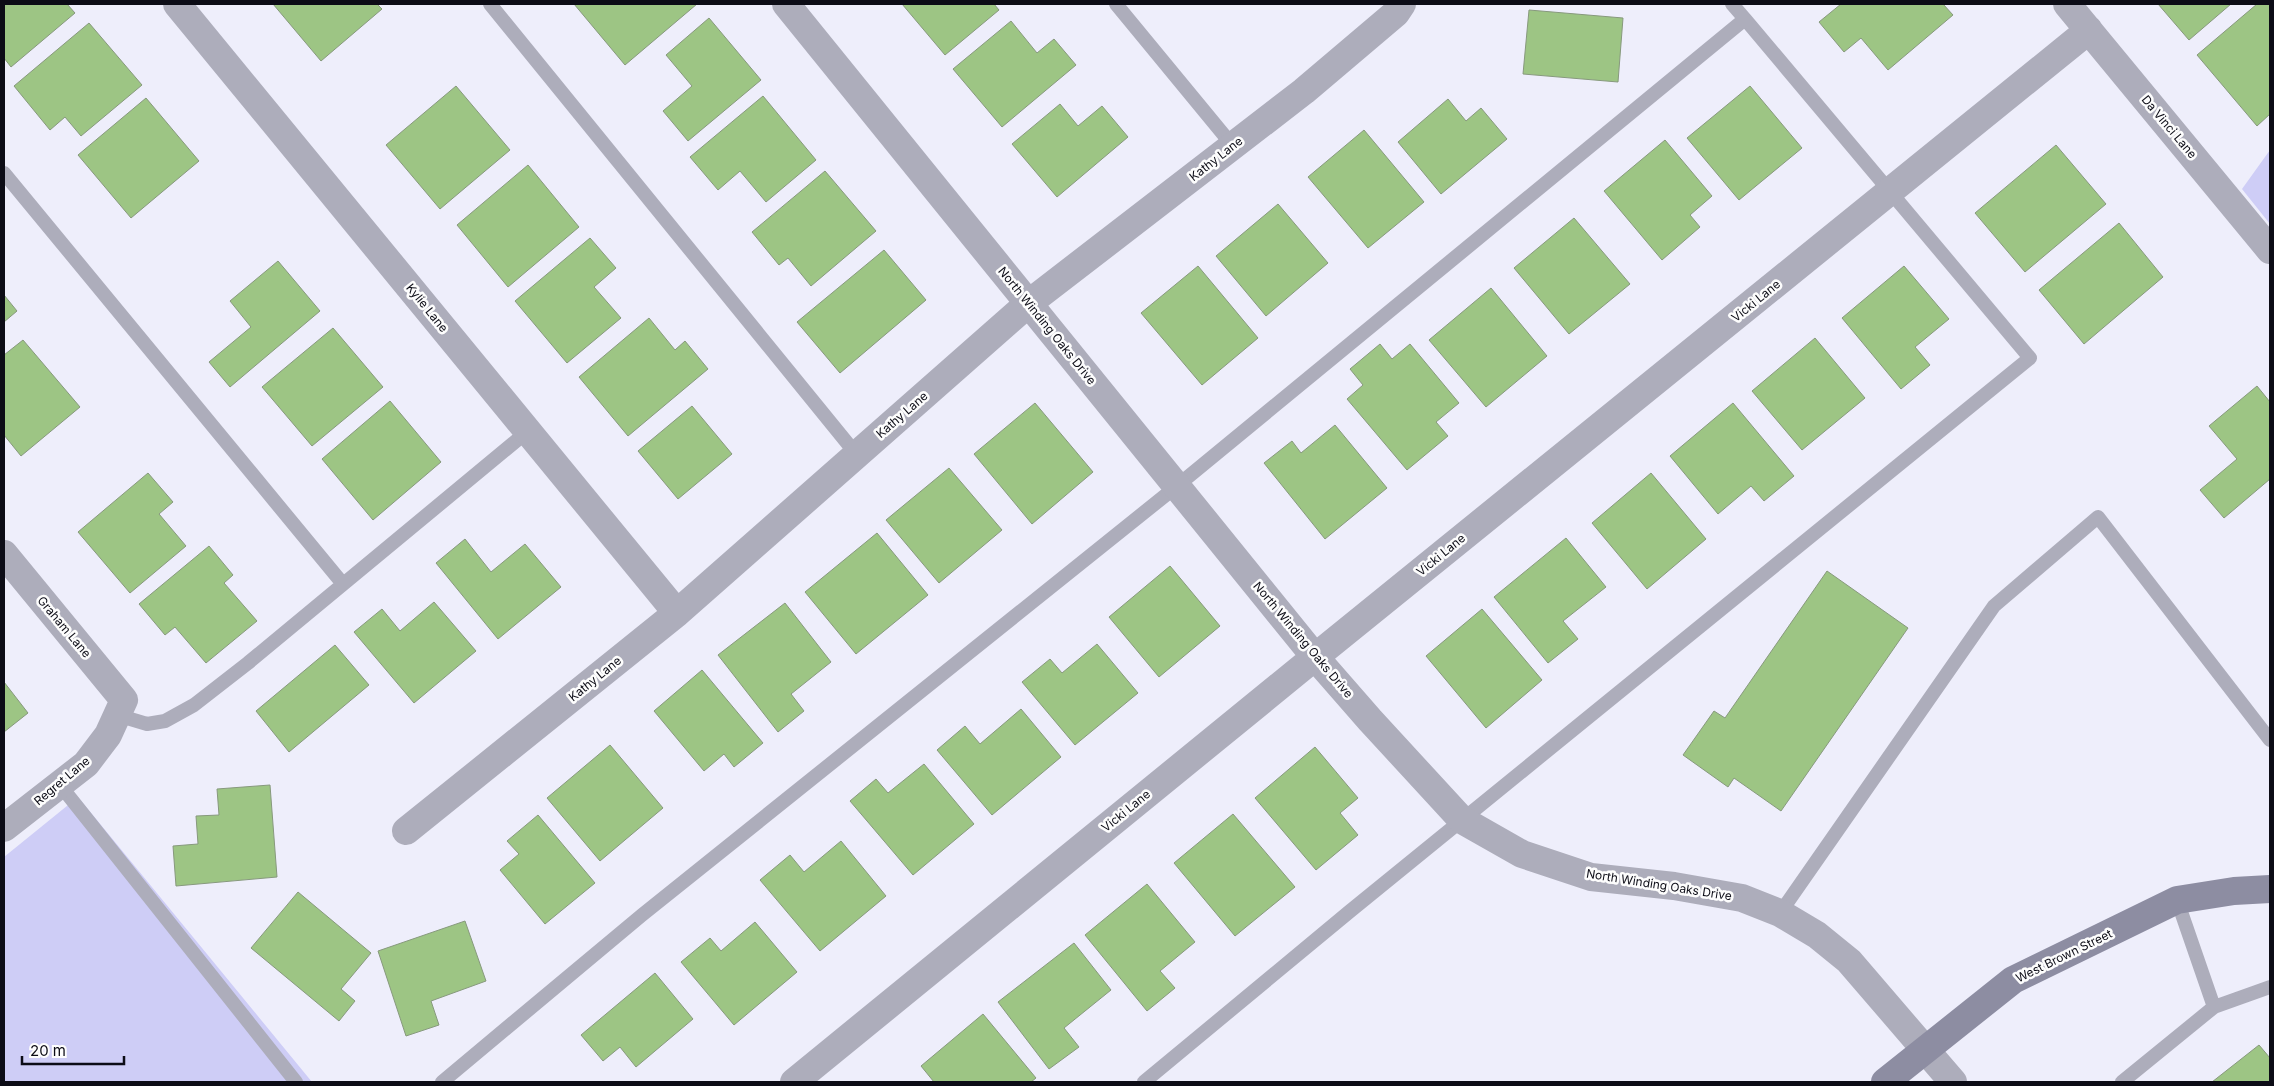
<svg xmlns="http://www.w3.org/2000/svg" width="2274" height="1086" font-family="Inter,sans-serif">
  <style>
    .green { fill: #cecdf6 }
    .building { fill: #9dc584; stroke: #87997d }
    .lines { fill: none; stroke-linecap: round; stroke-linejoin: round }
    .lane { stroke: #adadbb; stroke-width: 14 }
    .street { stroke: #adadbb; stroke-width: 28 }
    .secondary { stroke: #8d8da2; stroke-width: 28 }
    .labels { text-anchor: middle; stroke-width: 5; stroke-linejoin: round; paint-order: stroke }
    .street-label { font-size: 12px; fill: #0c0c16; stroke: #fdfdfd }
  </style>
  <rect width="100%" height="100%" fill="#eeeefb"/>
  <path class="green" d="M 2270,150 L 2270,224 L 2242,189 Z
    M 78,797 L 312,1082 L 4,1082 L 4,857 Z"/>
  <path class="building" d="M 4,4 L 67,4 L 75,13 L 11,67 L 4,58 Z
    M 273,4 L 377,4 L 382,9 L 321,61 Z
    M 574,4 L 697,4 L 625,65 Z
    M 902,4 L 994,4 L 999,10 L 945,55 Z
    M 1841,4 L 1943,4 L 1953,15 L 1888,70 L 1861,38 L 1844,52 L 1819,22 Z
    M 2158,4 L 2231,4 L 2189,40 Z
    M 2257,4 L 2270,4 L 2270,114 L 2257,126 L 2197,55 Z
    M 1529,10 L 1623,18 L 1618,82 L 1523,74 Z
    M 709,18 L 761,80 L 688,141 L 663,111 L 692,86 L 666,55 Z
    M 1011,21 L 1037,53 L 1054,39 L 1076,65 L 1002,127 L 953,69 Z
    M 89,23 L 142,85 L 81,136 L 65,117 L 50,130 L 14,86 Z
    M 456,86 L 510,150 L 440,209 L 386,145 Z
    M 1750,86 L 1802,148 L 1739,200 L 1687,138 Z
    M 763,96 L 816,160 L 766,202 L 740,171 L 718,190 L 690,157 Z
    M 146,98 L 199,161 L 131,218 L 78,155 Z
    M 1448,99 L 1466,121 L 1481,108 L 1507,139 L 1441,194 L 1398,142 Z
    M 1060,104 L 1078,126 L 1102,106 L 1128,137 L 1057,197 L 1012,144 Z
    M 1364,130 L 1424,202 L 1368,248 L 1308,177 Z
    M 1665,140 L 1712,196 L 1690,215 L 1700,227 L 1662,260 L 1604,191 Z
    M 2056,145 L 2106,204 L 2025,272 L 1975,213 Z
    M 528,165 L 579,227 L 508,287 L 457,225 Z
    M 825,171 L 876,231 L 811,286 L 788,258 L 779,265 L 752,232 Z
    M 1278,204 L 1328,263 L 1266,316 L 1216,256 Z
    M 1574,218 L 1630,284 L 1569,334 L 1514,268 Z
    M 2119,223 L 2163,277 L 2084,344 L 2039,290 Z
    M 590,238 L 616,268 L 594,287 L 621,318 L 567,363 L 515,301 Z
    M 884,250 L 926,300 L 840,373 L 797,322 Z
    M 278,261 L 320,311 L 230,387 L 209,362 L 251,327 L 230,301 Z
    M 1198,266 L 1258,338 L 1202,385 L 1141,313 Z
    M 1904,266 L 1949,319 L 1915,347 L 1930,365 L 1901,389 L 1842,318 Z
    M 1491,288 L 1547,356 L 1486,407 L 1429,340 Z
    M 4,295 L 17,311 L 4,322 Z
    M 649,318 L 675,350 L 685,341 L 708,369 L 628,436 L 579,377 Z
    M 333,328 L 383,387 L 312,446 L 262,387 Z
    M 1815,338 L 1865,398 L 1802,450 L 1752,391 Z
    M 23,340 L 80,407 L 21,456 L 4,435 L 4,355 Z
    M 1380,344 L 1392,359 L 1410,344 L 1459,403 L 1436,422 L 1448,436 L 1407,470 L 1347,399 L 1363,385 L 1350,369 Z
    M 2257,386 L 2270,402 L 2270,479 L 2224,518 L 2200,490 L 2237,459 L 2209,426 Z
    M 390,401 L 441,462 L 373,520 L 322,459 Z
    M 1035,403 L 1093,472 L 1032,524 L 974,454 Z
    M 1733,403 L 1794,476 L 1764,501 L 1751,486 L 1718,514 L 1670,456 Z
    M 692,406 L 732,454 L 678,499 L 638,451 Z
    M 1335,425 L 1387,488 L 1325,539 L 1264,463 L 1292,441 L 1301,453 Z
    M 949,468 L 1002,530 L 939,583 L 886,520 Z
    M 148,473 L 173,502 L 159,514 L 186,546 L 130,593 L 78,532 Z
    M 1651,473 L 1706,539 L 1647,589 L 1592,523 Z
    M 877,533 L 928,595 L 856,654 L 805,592 Z
    M 1566,538 L 1606,587 L 1563,621 L 1578,639 L 1548,663 L 1494,597 Z
    M 465,539 L 491,572 L 525,544 L 561,587 L 498,639 L 436,563 Z
    M 209,546 L 233,575 L 224,583 L 257,621 L 206,663 L 175,627 L 165,635 L 139,604 Z
    M 1170,566 L 1220,626 L 1159,677 L 1109,617 Z
    M 1827,571 L 1908,628 L 1781,811 L 1734,778 L 1728,787 L 1683,755 L 1714,711 L 1725,718 Z
    M 434,602 L 476,651 L 414,703 L 354,632 L 382,609 L 400,631 Z
    M 785,603 L 831,662 L 791,694 L 804,711 L 778,732 L 718,655 Z
    M 1482,609 L 1542,680 L 1486,728 L 1426,656 Z
    M 1097,644 L 1138,693 L 1075,745 L 1022,682 L 1050,659 L 1062,673 Z
    M 335,645 L 369,685 L 289,752 L 256,711 Z
    M 702,670 L 763,743 L 734,767 L 724,754 L 704,771 L 654,711 Z
    M 4,682 L 28,713 L 4,732 Z
    M 1021,709 L 1061,757 L 992,815 L 937,750 L 965,726 L 980,744 Z
    M 610,745 L 663,808 L 600,861 L 547,798 Z
    M 1315,747 L 1358,798 L 1340,813 L 1358,835 L 1316,870 L 1255,798 Z
    M 924,764 L 974,824 L 913,875 L 850,801 L 876,779 L 888,793 Z
    M 270,785 L 277,877 L 176,886 L 173,846 L 198,844 L 196,816 L 219,815 L 217,789 Z
    M 1233,814 L 1295,887 L 1235,936 L 1174,863 Z
    M 538,815 L 595,883 L 545,924 L 500,870 L 519,854 L 507,841 Z
    M 841,841 L 886,896 L 820,951 L 760,880 L 790,855 L 804,872 Z
    M 1147,884 L 1195,942 L 1160,971 L 1175,988 L 1147,1011 L 1085,935 Z
    M 298,892 L 371,953 L 341,989 L 355,1001 L 339,1021 L 251,948 Z
    M 465,921 L 486,981 L 431,1001 L 439,1025 L 406,1036 L 378,951 Z
    M 755,922 L 797,972 L 734,1025 L 681,962 L 710,938 L 721,951 Z
    M 1074,943 L 1111,990 L 1064,1028 L 1079,1047 L 1049,1069 L 998,1002 Z
    M 655,973 L 693,1019 L 636,1067 L 620,1047 L 603,1061 L 581,1035 Z
    M 983,1014 L 1036,1078 L 1031,1082 L 934,1082 L 921,1066 Z
    M 2259,1045 L 2270,1058 L 2270,1082 L 2212,1082 Z"/>
  <g class="lines">
    <path class="lane" d="M 490,4 L 857,455
      M 1116,4 L 1233,146
      M 4,173 L 343,584
      M 117,715 L 147,724 L 165,721 L 194,705 L 248,663 L 528,431
      M 60,785 L 296,1082
      M 1780,913 L 1994,606 L 2098,517 L 2270,740
      M 2214,1007 L 2270,987
      M 442,1082 L 642,915 L 1177,486 L 1745,19 L 1732,4
      M 1144,1082 L 1349,912 L 2030,358 L 1745,19
      M 2122,1082 L 2214,1007 L 2177,900"/>
    <path class="street" d="M 177,4 L 677,613
      M 786,4 L 1315,657 L 1370,720 L 1462,820 L 1522,854 L 1591,877 L 1674,886 L 1742,898 L 1780,913 L 1817,935 L 1849,961 L 1953,1082
      M 2067,4 L 2270,250
      M 4,554 L 124,700 L 108,735 L 86,764 L 4,828
      M 406,831 L 677,613 L 1029,303 L 1304,91 L 1396,13 L 1402,4
      M 794,1082 L 1315,657 L 2089,30"/>
    <path class="secondary" d="M 1885,1082 L 2013,980 L 2177,900 L 2234,891 L 2270,889"/>
  </g>
  <g class="labels">
    <g class="street-label">
      <text transform="translate(2169 127) rotate(50)" y="4">Da Vinci Lane</text>
      <text transform="translate(1216 159) rotate(-38)" y="4">Kathy Lane</text>
      <text transform="translate(1756 301) rotate(-39)" y="4">Vicki Lane</text>
      <text transform="translate(427 308) rotate(51)" y="4">Kylie Lane</text>
      <text transform="translate(1047 326) rotate(51)" y="4">North Winding Oaks Drive</text>
      <text transform="translate(902 415) rotate(-41)" y="4">Kathy Lane</text>
      <text transform="translate(1441 555) rotate(-39)" y="4">Vicki Lane</text>
      <text transform="translate(64 627) rotate(50)" y="4">Graham Lane</text>
      <text transform="translate(1303 640) rotate(50)" y="4">North Winding Oaks Drive</text>
      <text transform="translate(595 679) rotate(-39)" y="4">Kathy Lane</text>
      <text transform="translate(62 781) rotate(-40)" y="4">Regret Lane</text>
      <text transform="translate(1126 811) rotate(-39)" y="4">Vicki Lane</text>
      <text transform="translate(1659 885) rotate(9)" y="4">North Winding Oaks Drive</text>
      <text transform="translate(2064 956) rotate(-26)" y="4">West Brown Street</text>
    </g>
  </g>
  <rect width="2274" height="1086" fill="none" stroke="#0c0c16" stroke-width="10"/>
  <path d="M22 1056v8h102v-8" fill="none" stroke="#0c0c16" stroke-width="2.5"/>
  <text x="30" y="1056" font-size="15" fill="#0c0c16" stroke="#fdfdfd" stroke-width="4" paint-order="stroke">20 m</text>
</svg>
